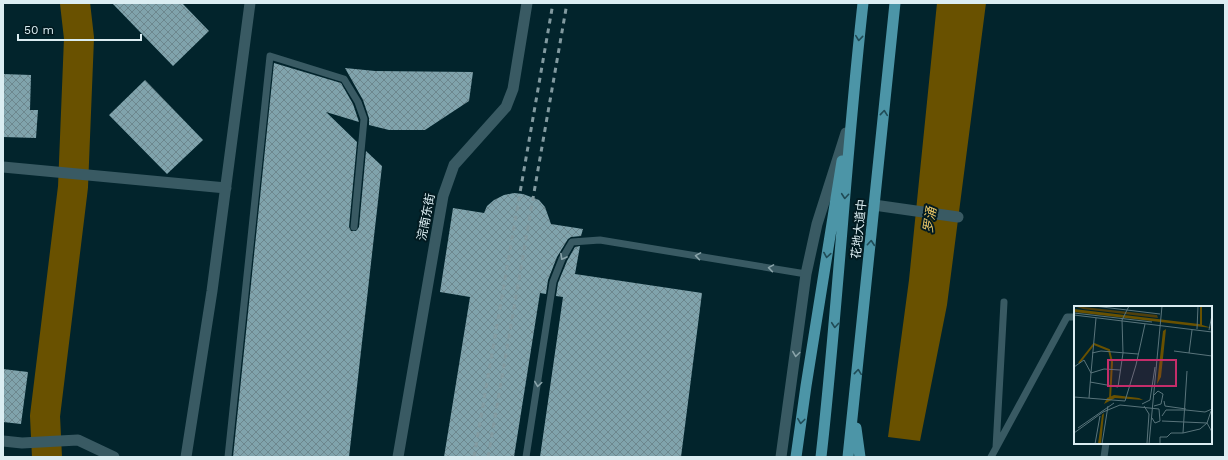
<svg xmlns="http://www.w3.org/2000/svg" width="1228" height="460" font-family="'Work Sans','Noto Sans SC',sans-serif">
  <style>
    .water { fill: #695100 }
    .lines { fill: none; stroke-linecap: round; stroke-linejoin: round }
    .river { stroke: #695100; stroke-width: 30 }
    .building { fill: url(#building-cross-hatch) }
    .service { stroke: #395a63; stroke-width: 7 }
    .minor { stroke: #395a63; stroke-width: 11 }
    .tertiary { stroke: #395a63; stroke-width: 11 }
    .primary { stroke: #4c95a7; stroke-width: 11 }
    .rail { stroke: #829aa0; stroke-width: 3; stroke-dasharray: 5 5; stroke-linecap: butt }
    .oneway { stroke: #204b56 }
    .oneway2 { stroke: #8aa4aa }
    .labels { text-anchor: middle; stroke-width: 4; stroke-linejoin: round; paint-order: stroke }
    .street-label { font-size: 12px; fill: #dbedf2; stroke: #021a20 }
    .water-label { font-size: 13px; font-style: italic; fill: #eac768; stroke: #021a20 }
    .inset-river { fill: none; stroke: #695100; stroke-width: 2 }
    .inset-road { fill: none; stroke: #59747b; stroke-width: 1 }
    .view { fill: #c42d6a; fill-opacity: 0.15; stroke: #c42d6a; stroke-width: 2 }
    .inset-edge { fill: none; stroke: #dbedf2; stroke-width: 2 }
  </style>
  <defs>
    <pattern id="building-cross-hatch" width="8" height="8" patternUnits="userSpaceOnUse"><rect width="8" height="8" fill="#80a3ac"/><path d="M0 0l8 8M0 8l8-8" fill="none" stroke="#6d878e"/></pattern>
  </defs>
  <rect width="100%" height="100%" fill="#02242c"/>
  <path class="water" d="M 937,3 L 986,3 L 947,305 L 920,441 L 888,437 L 909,280 Z"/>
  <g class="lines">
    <path class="river" d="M 47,457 L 45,416 L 73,187 L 79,38 L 75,3"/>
  </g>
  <path class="building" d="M 112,3 L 182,3 L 209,31 L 173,66 Z
    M 274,63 L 341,83 L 353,104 L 359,122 L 326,112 L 357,142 L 349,227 L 351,231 L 356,231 L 359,227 L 366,151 L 382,166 L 349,457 L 233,457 Z
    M 345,68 L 375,71 L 473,72 L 469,101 L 425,130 L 389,130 L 369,125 L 369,118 L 363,100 Z
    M 3,74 L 31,75 L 30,110 L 38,110 L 36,138 L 3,137 Z
    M 145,80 L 203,140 L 167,174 L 109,115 Z
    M 514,193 L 523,194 L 539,200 L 545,207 L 551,224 L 583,229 L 581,236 L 571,237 L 568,239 L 557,257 L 548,280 L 546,294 L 540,293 L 514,457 L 444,457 L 470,297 L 440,292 L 453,208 L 484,213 L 487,206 L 494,200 L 504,195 Z
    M 580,246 L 575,274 L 702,293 L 681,457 L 540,457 L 563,297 L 556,296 L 558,283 L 567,261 L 575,247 Z
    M 3,369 L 28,372 L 21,424 L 3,422 Z"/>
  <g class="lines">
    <path class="service" d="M 996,448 L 1067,317 L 1075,317
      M 228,457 L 270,56 L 344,79 L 358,102 L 364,119 L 354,227
      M 526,457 L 553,282 L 562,259 L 572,242 L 600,240 L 806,274
      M 991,457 L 996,448 L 1004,302
      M 1104,457 L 1106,443"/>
    <path class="minor" d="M 3,167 L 226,188
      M 874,205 L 958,217
      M 3,441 L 22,443 L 78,440 L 114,457
      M 186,457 L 212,291 L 250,3"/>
    <path class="tertiary" d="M 398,457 L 443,196 L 454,165 L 506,107 L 513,89 L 527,3
      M 781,457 L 806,274 L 817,224 L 846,133"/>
    <path class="primary" d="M 856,428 L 860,457
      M 796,457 L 806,386 L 842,161
      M 821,457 C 838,306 846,154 863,3
      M 848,457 L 895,3"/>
    <path class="rail" d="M 474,457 L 553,3
      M 488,457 L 567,3"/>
  </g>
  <defs><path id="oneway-chevron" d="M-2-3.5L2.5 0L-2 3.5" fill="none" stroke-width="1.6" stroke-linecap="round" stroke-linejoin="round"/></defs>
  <g class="oneway">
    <use href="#oneway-chevron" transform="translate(859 38) rotate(96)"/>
    <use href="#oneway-chevron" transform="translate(884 113) rotate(-84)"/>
    <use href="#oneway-chevron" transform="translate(845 196) rotate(95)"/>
    <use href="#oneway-chevron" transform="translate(871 243) rotate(-85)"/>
    <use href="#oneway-chevron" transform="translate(827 255) rotate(99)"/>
    <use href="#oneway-chevron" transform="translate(835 325) rotate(95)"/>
    <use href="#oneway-chevron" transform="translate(858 372) rotate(-84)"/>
    <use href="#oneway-chevron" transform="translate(801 421) rotate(97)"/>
  </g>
  <g class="oneway2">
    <use href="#oneway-chevron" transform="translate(698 256) rotate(-171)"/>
    <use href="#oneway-chevron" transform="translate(563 257) rotate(119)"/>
    <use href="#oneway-chevron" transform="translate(771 268) rotate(-171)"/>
    <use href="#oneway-chevron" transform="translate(796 354) rotate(98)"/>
    <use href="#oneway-chevron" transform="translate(538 384) rotate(98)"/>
  </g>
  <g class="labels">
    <g class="street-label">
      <text transform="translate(426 217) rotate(-79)" y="4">浣南东街</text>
      <text transform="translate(859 229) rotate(-84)" y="4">花地大道中</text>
    </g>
    <g class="water-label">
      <text transform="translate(929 220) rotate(-81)" y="5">罗涌</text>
    </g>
  </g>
  <g transform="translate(1074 306)">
    <rect width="138" height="138" fill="#02242c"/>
    <path d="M 0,0 L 83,9 L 84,12 L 9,3 Z" fill="#503f0b"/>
    <path d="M 0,3 L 125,18 L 138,22 L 0,6 ZM 92,23 L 87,71 L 83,78 L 89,25 ZM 40,89 L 65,92 L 69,94 L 41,92 L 30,98 L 33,92 ZM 30,107 L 27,138 L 24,138 L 28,109 Z" fill="#695100"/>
    <path class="inset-river" d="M 127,0 L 127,20M 5,57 L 20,38 L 35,44 L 38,56 L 36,93"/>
    <path class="inset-road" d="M 20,0 L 86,8M 0,7 L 78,16M 0,9 L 138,26M 22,12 L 17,67 L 30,63 L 46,64M 123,23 L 124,0M 135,24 L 138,9M 100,45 L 138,50M 18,47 L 27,45 L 64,48M 115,47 L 118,24M 0,61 L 10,54 L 17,67 L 15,92M 16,76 L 44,81 L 49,47 L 48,14 L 55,0M 0,91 L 51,95 L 62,59 L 71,18M 90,95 L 91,100 L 112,103M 68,98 L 76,94 L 81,61M 70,100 L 75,108 L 73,137M 80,100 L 87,98 L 89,88 L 84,85 L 80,89M 112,104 L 131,106 L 138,103M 88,110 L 92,104 L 112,104M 88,115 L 133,117 L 137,105M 4,122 L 40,97M 0,127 L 29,106 L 46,99 L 85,103 L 86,115 L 81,117 L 78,112M 109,127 L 126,123 L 133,117 L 138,126M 21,138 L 26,110M 28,138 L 34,100M 75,138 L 88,0M 86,138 L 86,131 L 93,131 L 97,127 L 109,127 L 113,65"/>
    <path class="view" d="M 34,54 L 102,54 L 102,80 L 34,80 Z"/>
    <rect width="138" height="138" class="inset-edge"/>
  </g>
  <rect width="1228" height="460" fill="none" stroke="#dbedf2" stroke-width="8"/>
  <path d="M18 34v6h123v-6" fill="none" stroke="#dbedf2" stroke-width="2"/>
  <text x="24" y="34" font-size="12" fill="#dbedf2" stroke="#021a20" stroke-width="3" paint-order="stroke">50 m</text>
</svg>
